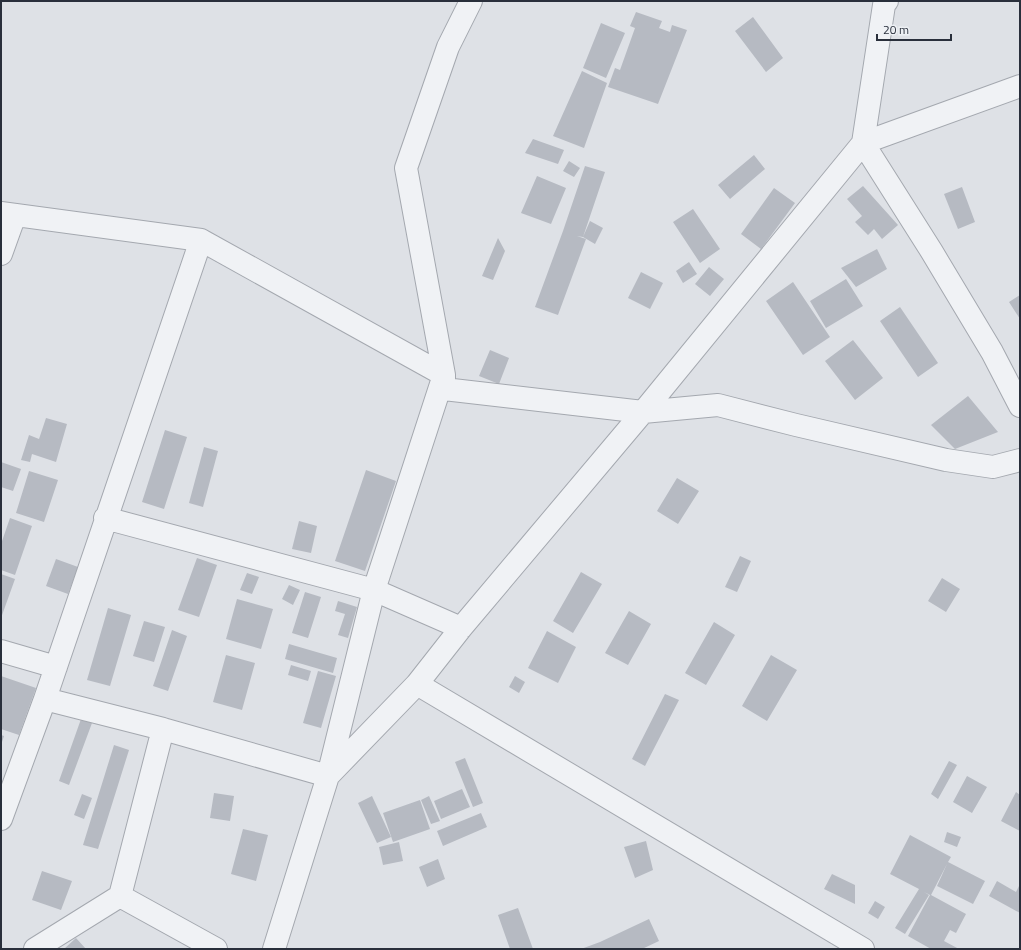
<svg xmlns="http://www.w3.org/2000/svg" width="1021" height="950" font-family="'Titillium Web',sans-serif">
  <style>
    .building { fill: #b6bac2 }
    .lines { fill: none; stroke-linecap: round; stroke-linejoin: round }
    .street-casing { stroke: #a4a8af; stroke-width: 24 }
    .street { stroke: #f0f2f5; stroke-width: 22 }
  </style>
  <rect width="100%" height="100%" fill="#dee1e6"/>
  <path class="building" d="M 636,12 L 662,21 L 659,28 L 670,32 L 672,25 L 687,30 L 658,104 L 608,87 L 615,68 L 620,70 L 635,28 L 630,26 Z
    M 753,17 L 783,58 L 766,72 L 735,31 Z
    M 601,23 L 625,33 L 606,78 L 583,68 Z
    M 582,71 L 607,83 L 584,148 L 553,136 Z
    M 533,139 L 564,150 L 558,164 L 525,153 Z
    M 754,155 L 765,169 L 730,199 L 718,185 Z
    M 569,161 L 580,168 L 574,177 L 563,171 Z
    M 585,166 L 605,172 L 583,237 L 577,236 L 586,239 L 558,315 L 535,307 L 563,231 Z
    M 537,176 L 566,188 L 551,224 L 521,213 Z
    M 863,186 L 898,225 L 882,239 L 874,229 L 868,235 L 855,222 L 862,216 L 847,199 Z
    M 962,187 L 975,222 L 958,229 L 944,194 Z
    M 774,188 L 795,203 L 761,249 L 741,234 Z
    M 693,209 L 720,249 L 700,263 L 673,222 Z
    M 590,221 L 603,228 L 595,244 L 583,237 Z
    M 498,238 L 505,251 L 493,280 L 482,276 Z
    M 877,249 L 887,269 L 856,287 L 841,268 Z
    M 689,262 L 697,274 L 683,283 L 676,271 Z
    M 709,267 L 724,279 L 710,296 L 695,284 Z
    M 641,272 L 663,283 L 650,309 L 628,298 Z
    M 846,279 L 863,306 L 826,328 L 810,301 Z
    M 793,282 L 830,337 L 803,355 L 766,301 Z
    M 1020,295 L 1020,319 L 1009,302 Z
    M 900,307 L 938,363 L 918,377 L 880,321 Z
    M 853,340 L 883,378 L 855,400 L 825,361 Z
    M 490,350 L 509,358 L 499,384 L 479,376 Z
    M 968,396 L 998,432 L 955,449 L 931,425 Z
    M 46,418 L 67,424 L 56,462 L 32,454 L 30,462 L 21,460 L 29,435 L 39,439 Z
    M 165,430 L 187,437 L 164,509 L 142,502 Z
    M 204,447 L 218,451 L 203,507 L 189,503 Z
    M 1,462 L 21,469 L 13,491 L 1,487 Z
    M 366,470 L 396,481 L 365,571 L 335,561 Z
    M 29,471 L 58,480 L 44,522 L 16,513 Z
    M 677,478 L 699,491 L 678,524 L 657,511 Z
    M 10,518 L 32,526 L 15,575 L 1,570 L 1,544 Z
    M 299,521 L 317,526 L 311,553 L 292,549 Z
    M 740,556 L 751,561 L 737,592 L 725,587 Z
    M 197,558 L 217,565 L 199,617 L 178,610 Z
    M 56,559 L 78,567 L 68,594 L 46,586 Z
    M 581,572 L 602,584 L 573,633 L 553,621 Z
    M 247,573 L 259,577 L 252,594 L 240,590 Z
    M 1,574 L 15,579 L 1,618 Z
    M 942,578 L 960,589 L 946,612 L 928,601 Z
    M 289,585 L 300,590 L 293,605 L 282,599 Z
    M 305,592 L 321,597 L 308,638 L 292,633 Z
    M 237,599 L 273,609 L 261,649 L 226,639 Z
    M 338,601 L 357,607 L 348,638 L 338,635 L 345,614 L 335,611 Z
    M 108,608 L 131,615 L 110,686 L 87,680 Z
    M 629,611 L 651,624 L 628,665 L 605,653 Z
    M 144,621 L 165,627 L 154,662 L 133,656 Z
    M 714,622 L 735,635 L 706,685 L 685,673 Z
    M 172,630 L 187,636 L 168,691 L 153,686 Z
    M 547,631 L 576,647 L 558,683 L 528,668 Z
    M 289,644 L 337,658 L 333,673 L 285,659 Z
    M 226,655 L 255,663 L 242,710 L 213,702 Z
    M 771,655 L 797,670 L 767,721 L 742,706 Z
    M 291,665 L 311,671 L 308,681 L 288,675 Z
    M 318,671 L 336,676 L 321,728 L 303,723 Z
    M 1,676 L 36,688 L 19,735 L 1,729 Z
    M 515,676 L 525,682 L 519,693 L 509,687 Z
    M 665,694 L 679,700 L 645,766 L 632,759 Z
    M 81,719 L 92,723 L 69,785 L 59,781 Z
    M 1,735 L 4,736 L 1,745 Z
    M 114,745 L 129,750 L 98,849 L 83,845 Z
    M 465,758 L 483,803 L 473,807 L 455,762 Z
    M 949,761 L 957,765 L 938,799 L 931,794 Z
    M 967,776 L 987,787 L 972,813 L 953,802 Z
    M 462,789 L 470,807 L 441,819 L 434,801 Z
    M 1016,792 L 1020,795 L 1020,831 L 1001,821 Z
    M 214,793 L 234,796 L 230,821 L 210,818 Z
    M 82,794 L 92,798 L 84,819 L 74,815 Z
    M 372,796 L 391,837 L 377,843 L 358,803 Z
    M 429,796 L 440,821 L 431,824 L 421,800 Z
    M 420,800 L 430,829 L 393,842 L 383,813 Z
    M 481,813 L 487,827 L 443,846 L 437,831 Z
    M 243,829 L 268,835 L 256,881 L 231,874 Z
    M 947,832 L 961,837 L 957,847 L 944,842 Z
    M 910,835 L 951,857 L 948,862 L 985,881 L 973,904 L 937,886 L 947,864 L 931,895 L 966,914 L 956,933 L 950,930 L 944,941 L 959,949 L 931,949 L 908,936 L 930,895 L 924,892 L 929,895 L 905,934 L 895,928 L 919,889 L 890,874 Z
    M 646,841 L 653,870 L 635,878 L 624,847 Z
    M 399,842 L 403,861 L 383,865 L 379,847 Z
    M 438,859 L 445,879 L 427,887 L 419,867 Z
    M 42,871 L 72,881 L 61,910 L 32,900 Z
    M 832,874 L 855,885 L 855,904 L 824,889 Z
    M 997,881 L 1016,892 L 1020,884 L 1020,913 L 989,896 Z
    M 875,901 L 885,907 L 878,919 L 868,913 Z
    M 518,908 L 533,949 L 510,949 L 498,915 Z
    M 649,919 L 659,941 L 642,949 L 581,949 L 600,942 Z
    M 76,938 L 86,949 L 64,949 Z"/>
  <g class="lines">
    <g class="street-casing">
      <path id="street" d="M 1020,86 L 863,143 L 932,252 L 992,352 L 1020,406
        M 1,213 L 201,240 L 444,375 L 444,389 L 643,412 L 718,405 L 796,425 L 946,460 L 993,467 L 1020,460
        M 1,254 L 15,215
        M 105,518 L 374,590 L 461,628
        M 1,651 L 56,667
        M 417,684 L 863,949
        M 45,699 L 163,729 L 328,776 L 417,684 L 461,628 L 643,412 L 863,143 L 884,5 L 887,1
        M 1,819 L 45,699 L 201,240
        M 120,896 L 216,949
        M 35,949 L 120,896 L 163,729
        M 274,949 L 328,776 L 374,590 L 444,375 L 406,168 L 448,47 L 471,1"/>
    </g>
    <use href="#street" class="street"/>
  </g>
  <rect width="1021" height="950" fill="none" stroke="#292f3b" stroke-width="4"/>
  <path d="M877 34v6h74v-6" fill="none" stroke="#292f3b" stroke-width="2"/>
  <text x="883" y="34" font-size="12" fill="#292f3b" stroke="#edf0f4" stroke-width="3" paint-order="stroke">20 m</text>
</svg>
